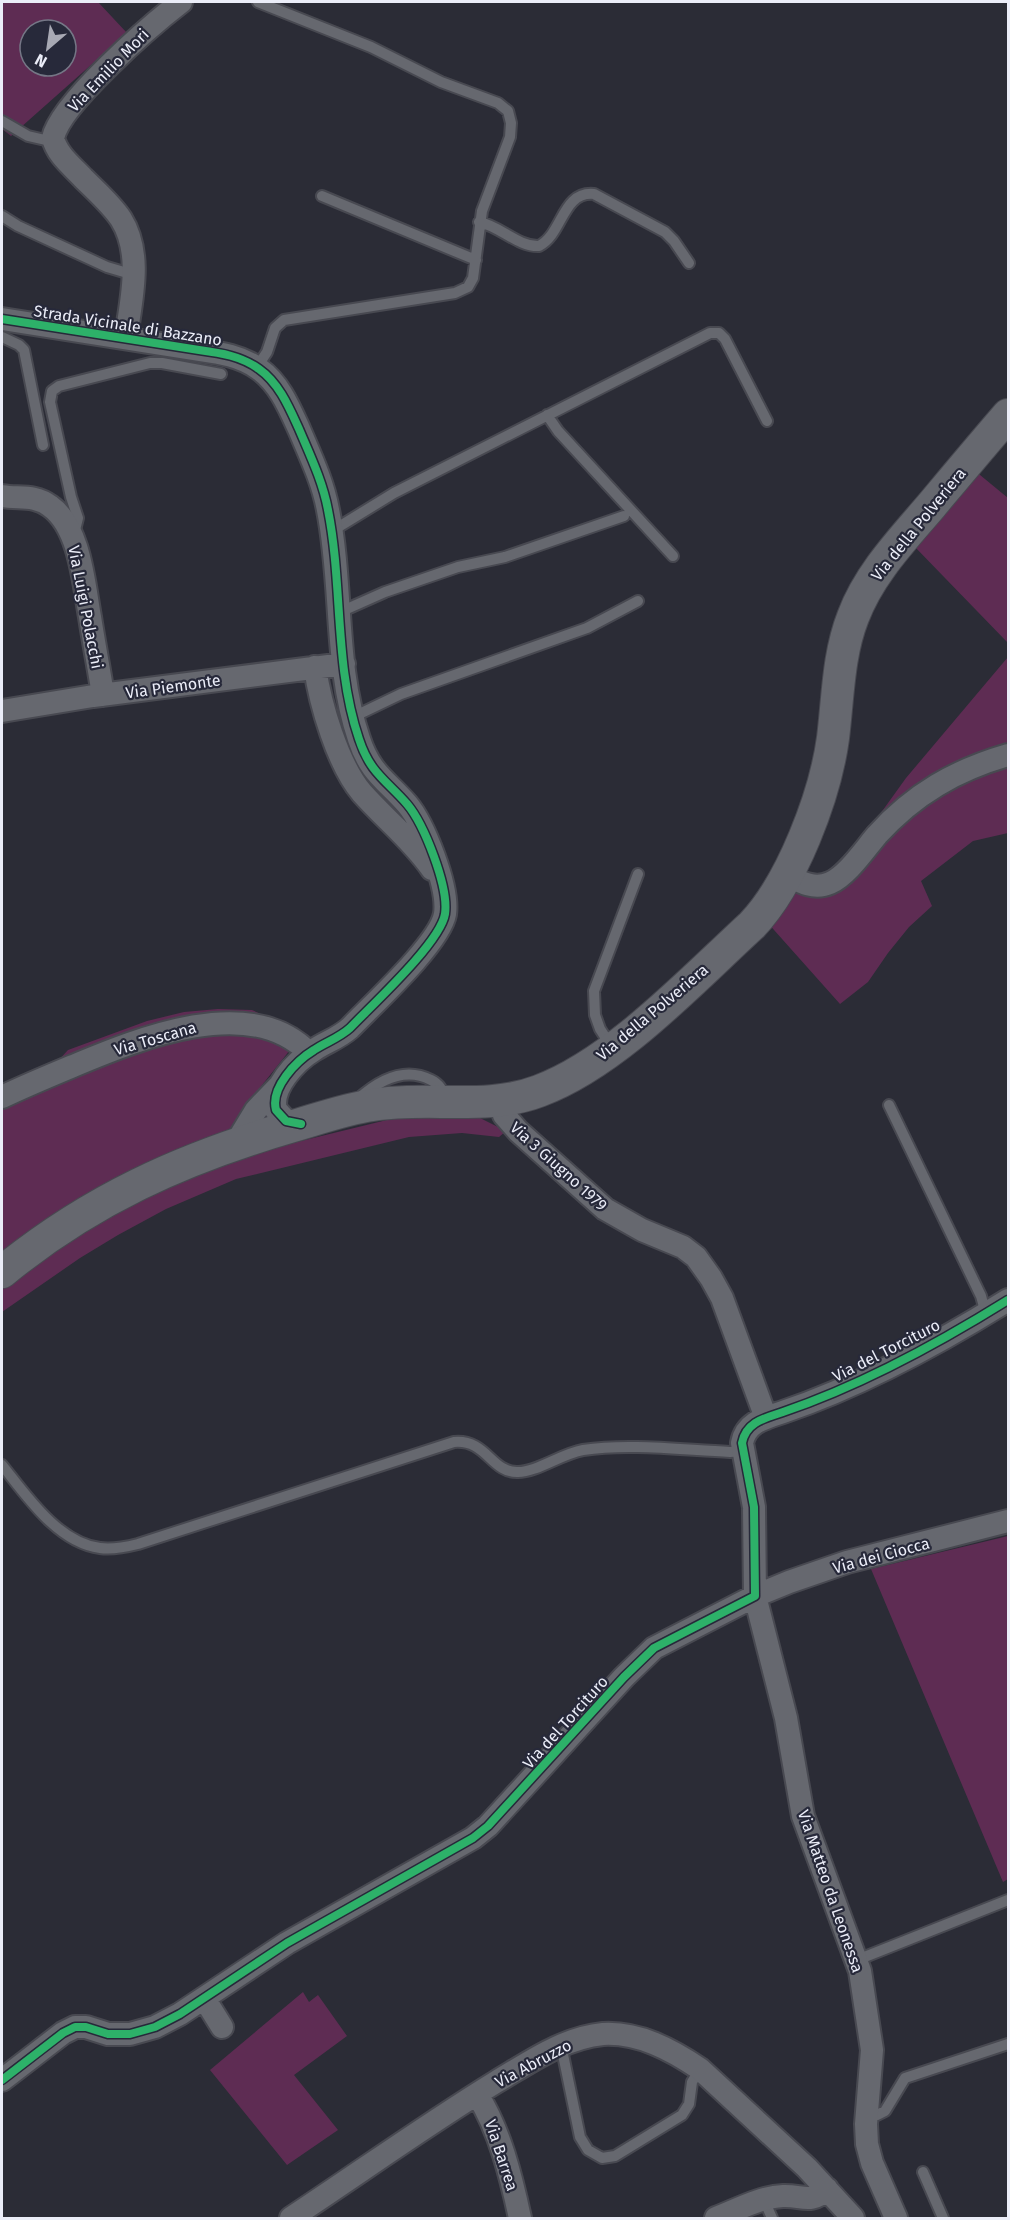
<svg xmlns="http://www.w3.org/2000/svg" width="1010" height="2220" font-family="'Fira Sans',sans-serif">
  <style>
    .green { fill: #5e2c53; fill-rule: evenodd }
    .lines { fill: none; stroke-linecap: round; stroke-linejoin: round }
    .lane-casing { stroke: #484951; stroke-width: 14 }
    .street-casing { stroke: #484951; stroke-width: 26 }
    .secondary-casing { stroke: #484951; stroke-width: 34 }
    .lane { stroke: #66686f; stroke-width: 10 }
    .street { stroke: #66686f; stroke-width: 22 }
    .secondary { stroke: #66686f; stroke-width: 32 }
    .cycleway-casing { stroke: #27293a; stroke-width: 11 }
    .cycleway { stroke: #2db169; stroke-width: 8 }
    .labels { text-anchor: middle; stroke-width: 4.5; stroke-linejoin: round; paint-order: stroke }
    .street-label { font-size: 16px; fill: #ebedf8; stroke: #27293a }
  </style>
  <rect width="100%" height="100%" fill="#2b2c36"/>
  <path class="green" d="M 2,2 L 98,2 L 127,33 L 11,136 L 2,129 ZM 30,30 L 66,30 L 66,66 L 30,66 Z
    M 974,470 L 1008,498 L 1008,643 L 913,545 Z
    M 1008,657 L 1008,833 L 973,841 L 921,881 L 932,906 L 909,927 L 888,953 L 868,982 L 840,1004 L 766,921 L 789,887 L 824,892 L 906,778 Z
    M 218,1009 L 252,1010 L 285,1025 L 290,1050 L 239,1114 L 226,1136 L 231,1158 L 395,1118 L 472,1114 L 506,1131 L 499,1137 L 462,1133 L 409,1137 L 236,1179 L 166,1209 L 118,1235 L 80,1258 L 2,1312 L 2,1108 L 22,1100 L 68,1050 L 147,1021 L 184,1012 Z
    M 1008,1536 L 1008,1879 L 1003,1882 L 871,1569 Z
    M 303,1992 L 309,2002 L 318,1995 L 347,2036 L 294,2075 L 338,2130 L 287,2165 L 210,2070 Z"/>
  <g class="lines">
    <g class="lane-casing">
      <path id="lane" d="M 2,121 L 28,136 L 54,142
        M 322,196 L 476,260
        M 2,216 L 18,226 L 107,267 L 134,275
        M 479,222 C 500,226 518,247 539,246 C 563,234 562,191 594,194 L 665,232 L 674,241 L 689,263
        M 2,337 L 19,345 L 24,350 L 43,445
        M 257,367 L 267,352 L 275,328 L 284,320 L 455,293 L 468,287 L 473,278 L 482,211 L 510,137 L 511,123 L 508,111 L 498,103 L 441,82 L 371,47 L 258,2
        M 547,415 L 558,431 L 673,556
        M 332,531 L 394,493 L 710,333 L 719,333 L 725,339 L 767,421
        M 70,533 L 76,526 L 78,518 L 71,497 L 50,402 L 52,391 L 59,386 L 150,363 L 162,363 L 221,374
        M 340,612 L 385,592 L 458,567 L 505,557 L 624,516
        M 353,717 L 401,694 L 587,628 L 638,601
        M 611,1046 L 600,1029 L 595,1015 L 594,991 L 638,874
        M 358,1099 C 378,1081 404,1066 431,1080 C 439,1084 443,1089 444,1098
        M 889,1105 L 981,1296 L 986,1314
        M 2,1465 C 26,1495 58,1543 100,1548 C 113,1550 126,1547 138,1544 L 454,1442 C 487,1439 491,1473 518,1472 C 537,1472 561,1454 583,1450 C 629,1443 683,1450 730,1452 L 743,1451
        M 857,1960 L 1008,1900
        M 561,2045 L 580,2137 L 588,2150 L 602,2158 L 615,2156 L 682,2115 L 689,2104 L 692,2082 L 700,2069
        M 867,2114 L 877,2115 L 885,2111 L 905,2078 L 1008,2044
        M 923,2172 L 943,2218
        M 764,2200 L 772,2218"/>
    </g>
    <g class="street-casing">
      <path id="street" d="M 2,319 L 199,350 C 221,353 241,356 259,369 C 279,383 289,407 299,429 C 310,455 323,482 328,510 C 343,585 334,666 359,739 C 370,773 386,780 407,804 C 424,824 449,887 445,914 C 440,943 372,1005 350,1028 C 339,1038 326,1042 314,1050 C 296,1061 270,1088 276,1110 L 286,1121 L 301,1124
        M 126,337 C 131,300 143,254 121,219 C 111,204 96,191 83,178 C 72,166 57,155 53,138 C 60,104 151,25 181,2
        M 2,496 C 19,499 34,494 50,506 C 80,527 84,584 90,617 C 94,643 99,669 103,695
        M 315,667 C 320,704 338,765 362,793 C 385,819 412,840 432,869
        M 2,711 L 93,696 L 344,664
        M 787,875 C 800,882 814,890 830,883 C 847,876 865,849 877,835 C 914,794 956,770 1008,755
        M 2,1097 C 25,1086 49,1076 73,1066 C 138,1039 250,992 309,1053
        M 499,1100 L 504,1115 L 518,1131 L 605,1209 L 642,1230 L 683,1247 L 696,1257 L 711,1278 L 722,1298 L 766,1418
        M 229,1147 L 239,1138 L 256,1110 L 280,1085
        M 204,1998 L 222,2027
        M 2,2080 L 63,2033 L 75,2027 L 86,2027 L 108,2034 L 130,2034 L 155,2027 L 180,2014 L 287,1943 L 473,1838 L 488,1826 L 624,1677 L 654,1648 L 755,1596 L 754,1507 L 742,1443 C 746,1422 765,1418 783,1412 C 860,1386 939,1343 1008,1300
        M 477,2094 C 500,2131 511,2176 520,2218
        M 291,2218 C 359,2173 426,2125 496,2082 C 530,2062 563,2038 603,2034 C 639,2032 672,2050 700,2069 L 807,2168 L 853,2218
        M 716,2218 C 737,2210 760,2197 783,2196 C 802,2195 810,2205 827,2189
        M 896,2218 L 872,2163 L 867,2144 L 866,2124 L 872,2050 L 860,1971 L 803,1816 L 786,1718 L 755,1596 L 789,1582 L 847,1562 L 1008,1521"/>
    </g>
    <g class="secondary-casing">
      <path id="secondary" d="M 2,1272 C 90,1200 181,1159 290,1127 C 318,1119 345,1109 373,1105 C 428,1096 487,1111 539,1091 C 615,1063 693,979 752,925 C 792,883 825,796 833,738 C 838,698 838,655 853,617 C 869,574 902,540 931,506 C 957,475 982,445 1008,415"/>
    </g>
    <use href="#lane" class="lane"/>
    <use href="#street" class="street"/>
    <use href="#secondary" class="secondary"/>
    <g class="cycleway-casing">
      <path id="cycleway" d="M 2,319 L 199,350 C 221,353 241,356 259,369 C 279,383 289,407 299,429 C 310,455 323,482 328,510 C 343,585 334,666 359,739 C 370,773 386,780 407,804 C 424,824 449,887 445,914 C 440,943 372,1005 350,1028 C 339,1038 326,1042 314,1050 C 296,1061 270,1088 276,1110 L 286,1121 L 301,1124
        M 2,2080 L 63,2033 L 75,2027 L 86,2027 L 108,2034 L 130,2034 L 155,2027 L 180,2014 L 287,1943 L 473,1838 L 488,1826 L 624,1677 L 654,1648 L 755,1596 L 754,1507 L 742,1443 C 746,1422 765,1418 783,1412 C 860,1386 939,1343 1008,1300"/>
    </g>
    <use href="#cycleway" class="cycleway"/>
  </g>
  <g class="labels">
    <g class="street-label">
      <text transform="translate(108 70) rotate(-46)" y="6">Via Emilio Mori</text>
      <text transform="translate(128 325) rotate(9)" y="6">Strada Vicinale di Bazzano</text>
      <text transform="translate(918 524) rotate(-51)" y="6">Via della Polveriera</text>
      <text transform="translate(86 607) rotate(79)" y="6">Via Luigi Polacchi</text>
      <text transform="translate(173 686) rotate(-8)" y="6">Via Piemonte</text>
      <text transform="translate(652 1012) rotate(-40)" y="6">Via della Polveriera</text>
      <text transform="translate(155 1038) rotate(-16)" y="6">Via Toscana</text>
      <text transform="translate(559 1166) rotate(42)" y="6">Via 3 Giugno 1979</text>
      <text transform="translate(886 1350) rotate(-27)" y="6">Via del Torcituro</text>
      <text transform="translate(881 1555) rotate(-15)" y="6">Via dei Ciocca</text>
      <text transform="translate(565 1722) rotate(-48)" y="6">Via del Torcituro</text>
      <text transform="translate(831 1891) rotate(71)" y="6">Via Matteo da Leonessa</text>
      <text transform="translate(533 2063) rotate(-28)" y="6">Via Abruzzo</text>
      <text transform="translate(502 2155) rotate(72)" y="6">Via Barrea</text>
    </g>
  </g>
  <rect width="1010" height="2220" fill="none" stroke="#ebedf8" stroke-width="6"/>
  <g transform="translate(48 48) rotate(209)"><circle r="28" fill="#27293a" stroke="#757786" stroke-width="1.5"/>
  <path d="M0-4.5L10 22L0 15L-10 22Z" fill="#a8a9b4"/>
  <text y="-9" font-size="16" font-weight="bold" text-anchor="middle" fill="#ebedf8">N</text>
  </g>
</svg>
